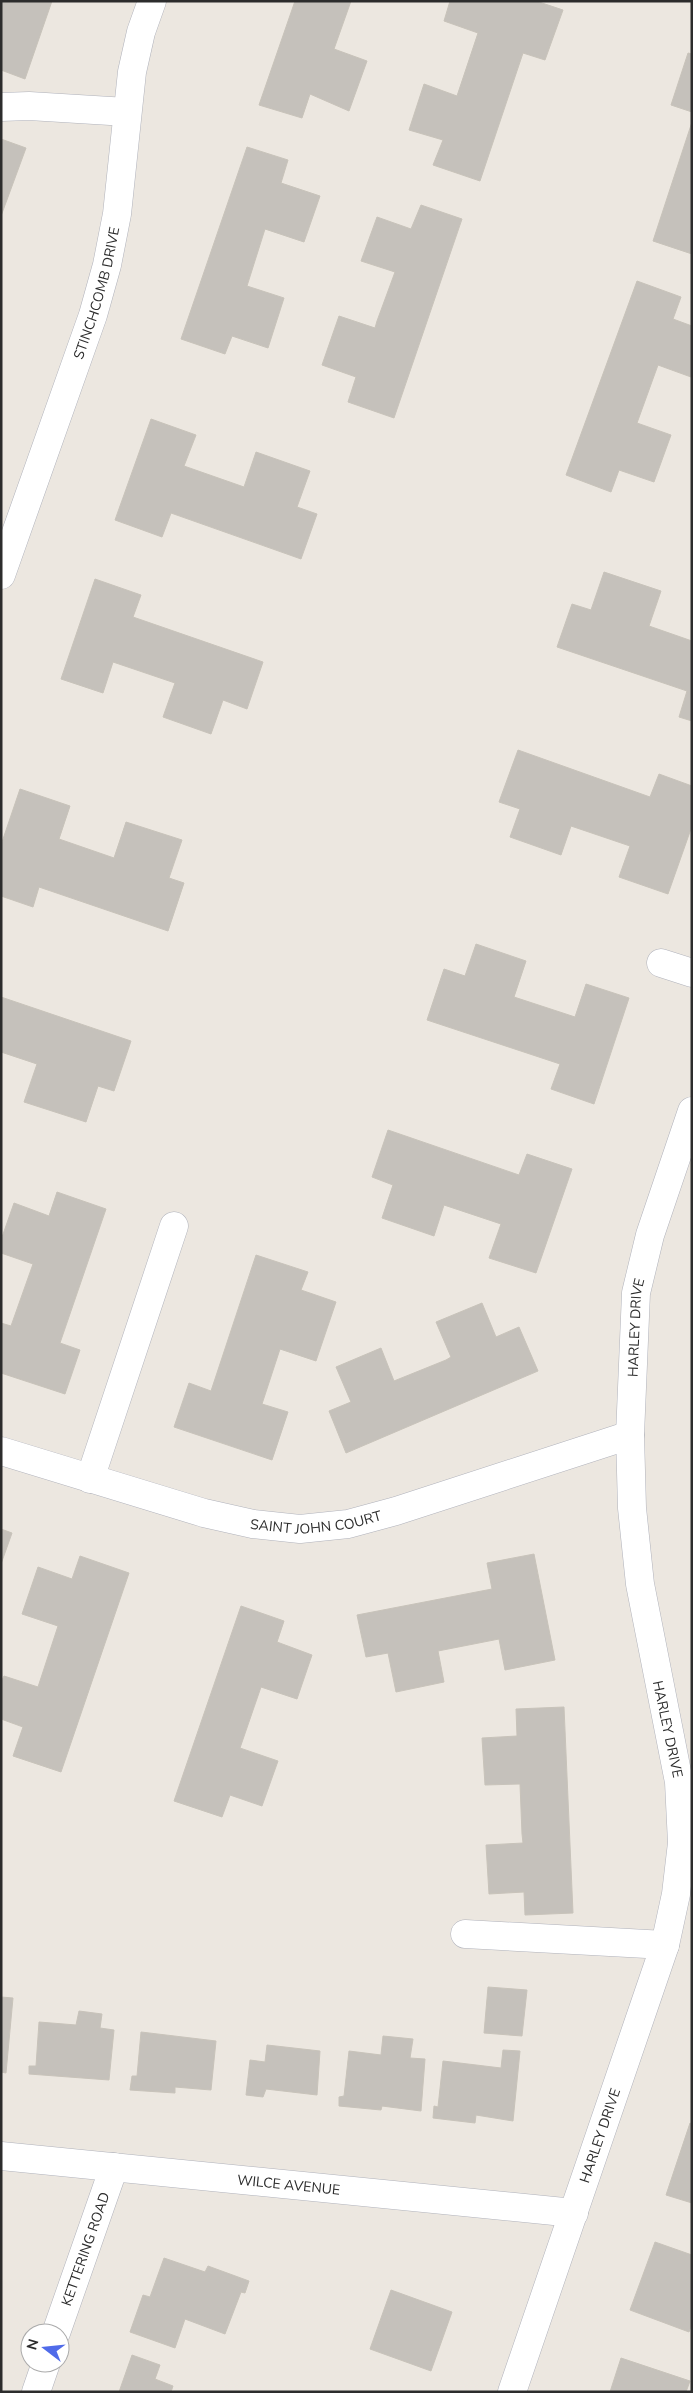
<svg xmlns="http://www.w3.org/2000/svg" width="693" height="2393" font-family="'Nunito Sans',sans-serif">
  <style>
    .building { fill: #c5c1bb; stroke: #c8c3ba }
    .lines { fill: none; stroke-linecap: round; stroke-linejoin: round }
    .minor-casing { stroke: #b0b2bb; stroke-width: 29 }
    .minor { stroke: #fff; stroke-width: 28 }
    .labels { text-anchor: middle; stroke-width: 4.5; stroke-linejoin: round; paint-order: stroke }
    .street-label { font-size: 14px; fill: #2c2c2c; stroke: #fff }
  </style>
  <rect width="100%" height="100%" fill="#ece7e0"/>
  <path class="building" d="M 1,1 L 52,1 L 25,79 L 1,70 Z
    M 295,1 L 351,1 L 334,49 L 367,61 L 349,111 L 310,94 L 302,118 L 259,105 Z
    M 450,1 L 536,1 L 563,10 L 545,60 L 523,53 L 480,181 L 433,165 L 443,140 L 409,130 L 424,84 L 457,96 L 478,33 L 444,21 Z
    M 688,53 L 692,54 L 692,112 L 671,105 Z
    M 692,122 L 692,254 L 653,241 Z
    M 1,139 L 26,148 L 1,216 Z
    M 247,147 L 288,160 L 281,183 L 320,196 L 304,242 L 265,229 L 247,286 L 284,298 L 268,348 L 232,336 L 225,354 L 181,339 Z
    M 421,205 L 462,219 L 394,418 L 348,402 L 356,377 L 322,365 L 339,316 L 375,328 L 377,321 L 395,272 L 361,261 L 377,217 L 411,229 Z
    M 637,281 L 681,297 L 673,319 L 692,326 L 692,374 L 691,377 L 658,365 L 637,423 L 671,435 L 654,482 L 619,470 L 611,492 L 566,475 Z
    M 151,419 L 196,435 L 184,466 L 244,487 L 256,452 L 310,471 L 297,507 L 317,514 L 301,559 L 171,513 L 162,537 L 115,520 Z
    M 604,572 L 661,591 L 649,626 L 692,641 L 692,721 L 679,717 L 687,691 L 557,647 L 572,604 L 591,610 Z
    M 95,579 L 141,595 L 133,617 L 263,662 L 247,709 L 223,700 L 211,734 L 163,717 L 175,683 L 113,662 L 103,693 L 61,679 Z
    M 518,750 L 650,797 L 659,774 L 692,786 L 692,826 L 668,894 L 619,877 L 630,846 L 571,826 L 561,855 L 510,837 L 520,809 L 499,802 Z
    M 20,789 L 70,806 L 59,839 L 114,858 L 126,822 L 182,840 L 169,878 L 184,883 L 168,931 L 39,887 L 33,907 L 1,896 L 1,845 Z
    M 476,944 L 526,961 L 514,997 L 575,1017 L 586,984 L 629,998 L 594,1104 L 551,1089 L 560,1064 L 427,1020 L 444,969 L 465,976 Z
    M 1,997 L 131,1041 L 114,1091 L 98,1086 L 86,1122 L 24,1102 L 37,1064 L 1,1052 Z
    M 388,1130 L 519,1175 L 527,1154 L 572,1169 L 536,1273 L 489,1258 L 501,1224 L 444,1205 L 434,1236 L 382,1218 L 393,1185 L 372,1177 Z
    M 57,1192 L 106,1209 L 60,1343 L 80,1350 L 65,1394 L 1,1373 L 1,1323 L 11,1326 L 33,1264 L 1,1253 L 1,1240 L 14,1203 L 49,1216 Z
    M 256,1255 L 308,1272 L 301,1290 L 336,1302 L 316,1361 L 280,1349 L 262,1404 L 288,1412 L 272,1460 L 174,1427 L 189,1383 L 211,1391 Z
    M 482,1303 L 496,1337 L 519,1327 L 538,1371 L 346,1453 L 329,1411 L 351,1402 L 336,1367 L 381,1348 L 394,1381 L 446,1360 L 451,1357 L 436,1322 Z
    M 1,1529 L 12,1533 L 1,1564 Z
    M 534,1554 L 555,1660 L 505,1670 L 499,1639 L 438,1651 L 444,1682 L 396,1692 L 388,1653 L 366,1657 L 357,1615 L 492,1589 L 487,1563 Z
    M 80,1556 L 129,1573 L 61,1772 L 13,1756 L 23,1727 L 1,1719 L 1,1682 L 4,1676 L 38,1687 L 58,1626 L 22,1614 L 38,1567 L 72,1579 Z
    M 241,1606 L 284,1621 L 277,1642 L 312,1655 L 297,1699 L 261,1687 L 240,1748 L 278,1761 L 262,1806 L 230,1795 L 222,1817 L 174,1801 Z
    M 564,1707 L 573,1913 L 525,1915 L 524,1892 L 489,1894 L 486,1845 L 523,1843 L 522,1834 L 520,1784 L 485,1785 L 482,1738 L 517,1736 L 516,1709 Z
    M 488,1987 L 527,1990 L 522,2036 L 484,2033 Z
    M 1,1997 L 13,1998 L 6,2073 L 1,2072 Z
    M 79,2011 L 102,2014 L 100,2028 L 114,2030 L 109,2080 L 29,2074 L 29,2066 L 36,2066 L 39,2022 L 76,2025 Z
    M 141,2032 L 216,2041 L 211,2090 L 175,2087 L 175,2093 L 130,2090 L 132,2076 L 137,2076 Z
    M 383,2036 L 413,2039 L 410,2058 L 425,2059 L 421,2111 L 382,2106 L 381,2110 L 339,2106 L 339,2097 L 344,2096 L 349,2051 L 381,2055 Z
    M 267,2045 L 320,2051 L 317,2095 L 266,2089 L 263,2097 L 246,2095 L 250,2060 L 265,2062 Z
    M 503,2050 L 520,2051 L 513,2121 L 476,2115 L 475,2123 L 433,2118 L 434,2106 L 438,2107 L 443,2061 L 501,2068 Z
    M 690,2123 L 692,2124 L 692,2203 L 666,2195 Z
    M 655,2242 L 692,2255 L 692,2324 L 689,2332 L 630,2310 Z
    M 164,2258 L 205,2272 L 208,2266 L 249,2281 L 245,2293 L 241,2292 L 225,2334 L 185,2319 L 175,2348 L 130,2332 L 143,2295 L 150,2297 Z
    M 391,2290 L 452,2312 L 431,2371 L 370,2349 Z
    M 132,2355 L 160,2365 L 155,2379 L 173,2386 L 171,2392 L 119,2392 Z
    M 621,2358 L 690,2381 L 686,2392 L 610,2392 Z"/>
  <g class="lines">
    <g class="minor-casing">
      <g id="minor">
        <path d="M 1,107 L 29,106 L 127,112"/>
        <path id="s1" d="M 1,575 L 93,315 L 107,265 L 117,214 L 132,72 L 141,32 L 152,1"/>
        <path d="M 661,963 L 692,973"/>
        <path id="s2" d="M 1,1451 L 204,1513 L 253,1524 L 300,1529 L 348,1524 L 396,1511 L 630,1435"/>
        <path d="M 90,1479 L 174,1226"/>
        <path d="M 465,1934 L 665,1945"/>
        <path id="s3" d="M 1,2156 L 574,2213"/>
        <path id="s4" d="M 56,2333 L 114,2167"/>
        <path d="M 36,2392 L 46,2363"/>
        <path id="s5" d="M 512,2392 L 665,1945 L 676,1894 L 682,1843 L 679,1782 L 640,1584 L 632,1508 L 630,1435 L 636,1293 L 650,1235 L 692,1111"/>
      </g>
    </g>
    <use href="#minor" class="minor"/>
  </g>
  <g class="labels">
    <g class="street-label">
      <text dy="5" stroke="none"><textPath href="#s1" startOffset="298">STINCHCOMB DRIVE</textPath></text>
      <text dy="5" stroke="none"><textPath href="#s5" startOffset="1096">HARLEY DRIVE</textPath></text>
      <text dy="5" stroke="none"><textPath href="#s2" startOffset="326">SAINT JOHN COURT</textPath></text>
      <text transform="translate(668 1729) rotate(78)" y="5">HARLEY DRIVE</text>
      <text dy="5" stroke="none"><textPath href="#s5" startOffset="271">HARLEY DRIVE</textPath></text>
      <text dy="5" stroke="none"><textPath href="#s3" startOffset="289">WILCE AVENUE</textPath></text>
      <text dy="5" stroke="none"><textPath href="#s4" startOffset="89">KETTERING ROAD</textPath></text>
    </g>
  </g>
  <rect width="693" height="2393" fill="none" stroke="#2c2c2c" stroke-width="5"/>
  <g transform="translate(45 2348) rotate(286)"><circle r="24" fill="#ffffff" stroke="#ababab"/>
  <path d="M0-4L9 19L0 12L-9 19Z" fill="#506be9"/>
  <text y="-8" font-size="14" font-weight="bold" text-anchor="middle" fill="#2c2c2c">N</text>
  </g>
</svg>
